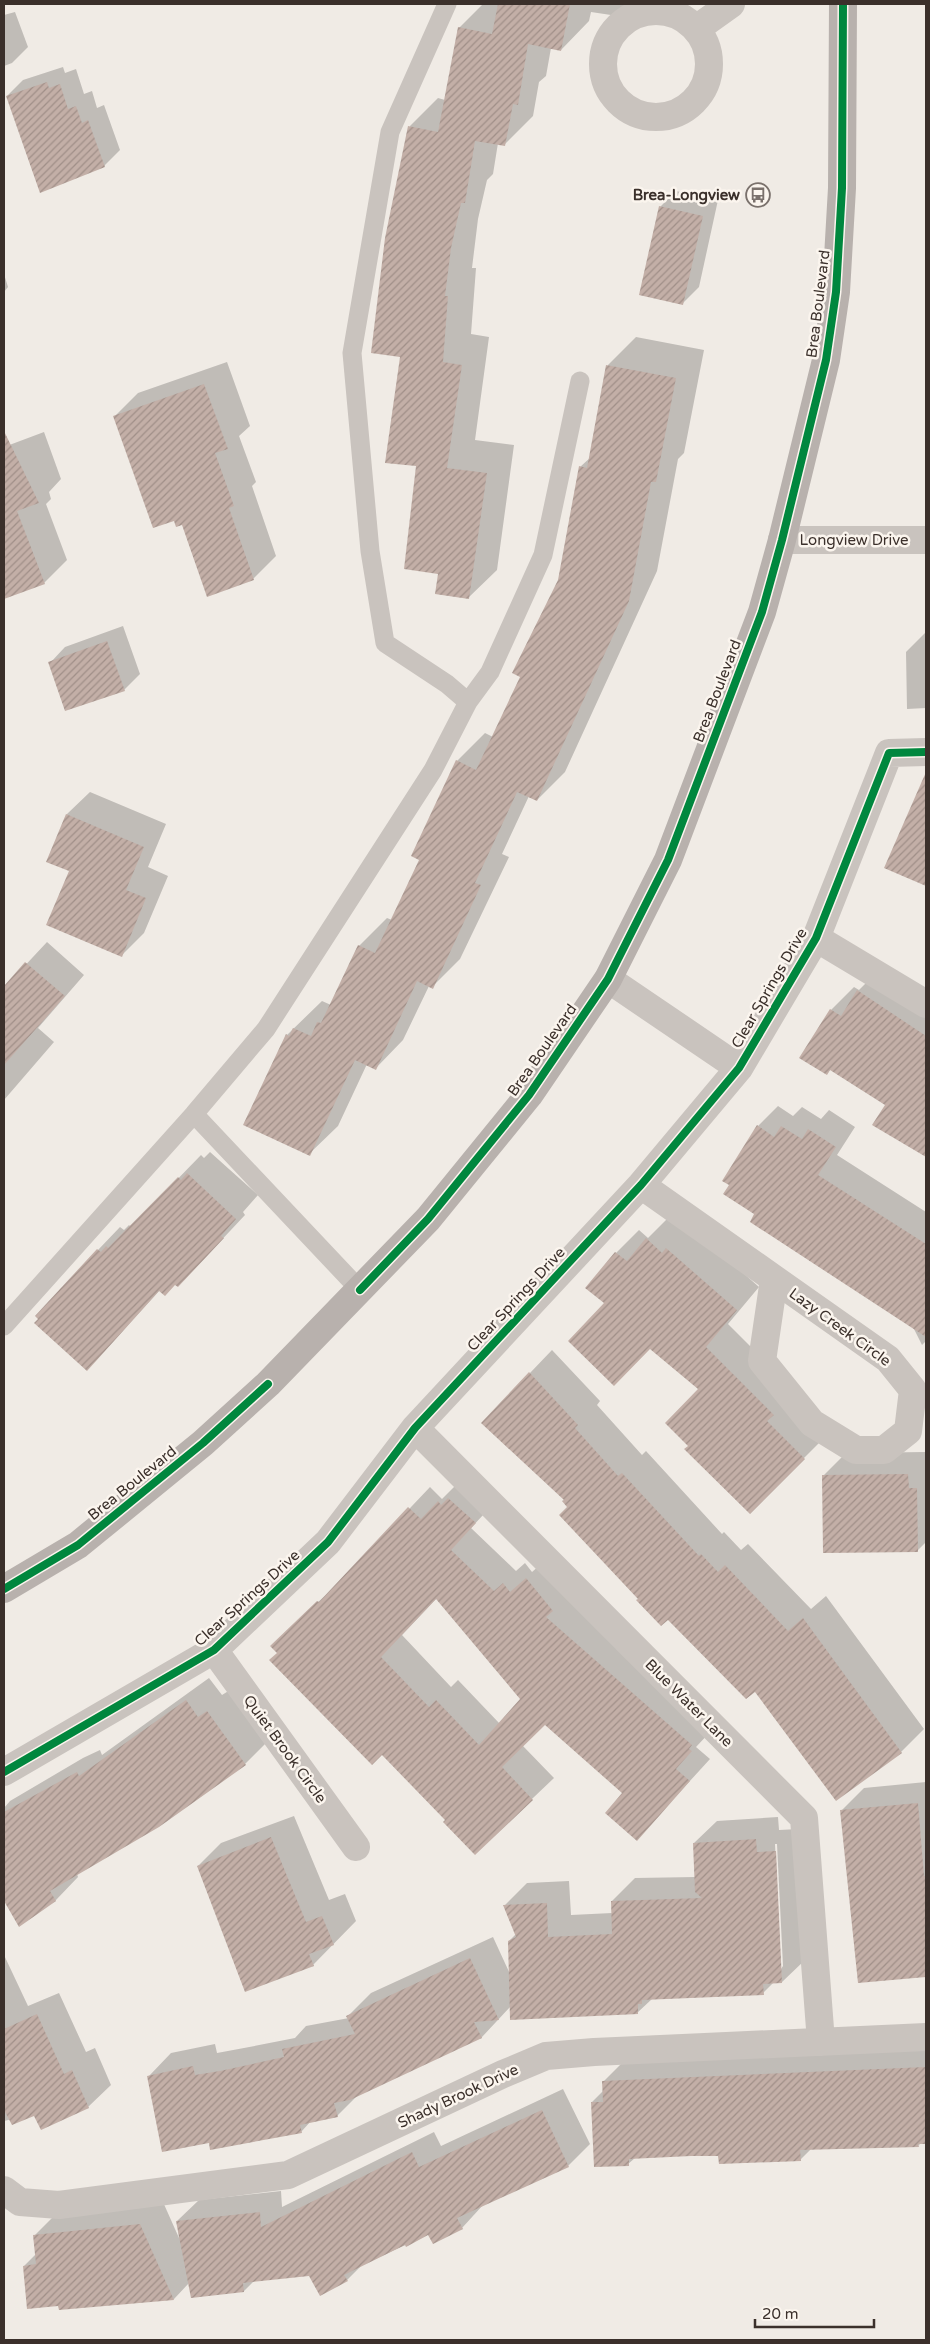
<svg xmlns="http://www.w3.org/2000/svg" width="930" height="2344" font-family="'Varela Round',sans-serif">
  <style>
    .shadow { fill: #0003; fill-rule: evenodd }
    .building { fill: url(#building-hatch); fill-rule: evenodd }
    .lines { fill: none; stroke-linecap: round; stroke-linejoin: round }
    .lane { stroke: #c9c3be; stroke-width: 19 }
    .street { stroke: #c9c3be; stroke-width: 28 }
    .primary { stroke: #b8b1ad; stroke-width: 28 }
    .cycleway-casing { stroke: #fbf5ee; stroke-width: 11 }
    .cycleway { stroke: #00873e; stroke-width: 8 }
    .labels { text-anchor: middle; stroke-width: 5; stroke-linejoin: round; paint-order: stroke }
    .poi-label { font-size: 15px; font-weight: bold; fill: #3b302b; stroke: #fbf5ee; text-anchor: end }
    .street-label { font-size: 15px; fill: #3b302b; stroke: #fbf5ee }
  </style>
  <defs>
    <pattern id="building-hatch" width="6" height="6" patternUnits="userSpaceOnUse" patternTransform="scale(1.25)"><rect width="6" height="6" fill="#c3afa7"/><path d="M-1 1l2-2M0 6l6-6M5 7l2-2" fill="none" stroke="#a08f88"/></pattern>
  </defs>
  <rect width="100%" height="100%" fill="#f0ebe5"/>
  <path class="shadow" d="M 483,4 L 645,4 L 631,18 L 591,12 L 589,21 L 561,50 L 551,48 L 546,76 L 539,82 L 533,116 L 505,144 L 498,143 L 493,174 L 487,180 L 478,219 L 472,268 L 476,268 L 471,334 L 489,337 L 475,440 L 514,445 L 497,570 L 468,598 L 440,573 L 418,465 L 402,356 L 410,126 L 438,98 L 445,100 L 459,28 Z
    M 15,12 L 28,47 L 12,63 L 4,66 L 4,15 Z
    M 63,67 L 65,73 L 76,69 L 84,94 L 92,91 L 97,108 L 104,105 L 120,150 L 104,166 L 7,96 L 23,80 Z
    M 676,191 L 718,200 L 699,287 L 683,303 L 660,207 Z
    M 4,274 L 8,287 L 4,292 Z
    M 636,337 L 704,350 L 684,453 L 678,459 L 657,571 L 565,772 L 537,800 L 529,796 L 502,854 L 509,857 L 460,959 L 432,987 L 429,986 L 403,1040 L 375,1069 L 367,1064 L 338,1126 L 309,1154 L 245,1124 L 287,1035 L 322,1001 L 331,1005 L 359,946 L 387,918 L 392,920 L 421,859 L 457,761 L 485,733 L 493,737 L 522,676 L 559,580 L 580,467 L 591,457 L 608,365 Z
    M 227,362 L 250,426 L 239,436 L 256,482 L 252,486 L 276,556 L 254,578 L 208,595 L 183,523 L 115,416 L 138,393 Z
    M 44,432 L 61,479 L 49,492 L 51,499 L 46,504 L 67,560 L 44,583 L 4,598 L 4,447 Z
    M 123,626 L 140,674 L 124,690 L 50,663 L 65,647 Z
    M 926,632 L 926,708 L 907,709 L 906,652 Z
    M 926,781 L 926,855 L 891,856 L 922,785 Z
    M 90,792 L 166,824 L 148,867 L 168,876 L 144,933 L 121,956 L 71,870 L 48,861 L 67,814 Z
    M 47,942 L 84,975 L 38,1028 L 54,1042 L 4,1100 L 4,988 Z
    M 881,968 L 926,998 L 926,1142 L 918,1151 L 886,1105 L 831,1069 L 827,1074 L 831,1010 L 854,987 L 859,990 Z
    M 778,1106 L 793,1116 L 802,1107 L 821,1119 L 829,1110 L 855,1127 L 837,1155 L 926,1212 L 926,1341 L 922,1345 L 907,1315 L 756,1214 L 730,1184 L 758,1126 Z
    M 210,1152 L 258,1195 L 243,1212 L 245,1215 L 200,1263 L 176,1284 L 160,1290 L 109,1346 L 98,1250 L 120,1227 L 124,1230 L 129,1225 L 131,1227 L 201,1155 L 204,1158 Z
    M 669,1217 L 690,1226 L 759,1287 L 728,1324 L 795,1391 L 827,1435 L 750,1512 L 690,1446 L 700,1389 L 606,1303 L 616,1253 L 639,1230 L 648,1238 Z
    M 552,1350 L 600,1401 L 597,1405 L 642,1455 L 646,1451 L 722,1534 L 724,1532 L 741,1550 L 748,1544 L 811,1609 L 826,1596 L 924,1729 L 901,1752 L 836,1800 L 755,1690 L 668,1618 L 639,1599 L 566,1500 L 483,1422 Z
    M 926,1452 L 926,1542 L 917,1551 L 823,1476 L 846,1453 Z
    M 460,1481 L 496,1501 L 471,1528 L 516,1571 L 525,1563 L 532,1572 L 548,1558 L 712,1730 L 696,1747 L 710,1759 L 637,1839 L 624,1793 L 545,1723 L 522,1745 L 554,1778 L 475,1853 L 447,1820 L 382,1753 L 278,1652 L 293,1625 L 340,1582 L 430,1487 L 442,1499 ZM 437,1598 L 522,1699 L 500,1724 L 458,1680 L 451,1687 L 402,1635 Z
    M 209,1678 L 222,1695 L 230,1690 L 267,1742 L 245,1764 L 77,1874 L 78,1877 L 56,1900 L 19,1926 L 4,1899 L 4,1808 L 10,1801 L 83,1758 L 100,1750 L 102,1755 Z
    M 926,1782 L 926,1976 L 859,1982 L 841,1811 L 864,1788 Z
    M 294,1816 L 329,1900 L 345,1894 L 356,1921 L 313,1965 L 198,1866 L 221,1843 Z
    M 778,1817 L 779,1830 L 799,1829 L 805,1960 L 782,1982 L 774,1982 L 763,1993 L 652,1999 L 637,2013 L 511,2006 L 482,2037 L 358,2095 L 337,2116 L 311,2121 L 301,2132 L 210,2141 L 149,2076 L 171,2053 L 215,2044 L 217,2053 L 244,2048 L 295,2038 L 306,2026 L 349,2018 L 348,2016 L 371,1993 L 493,1937 L 510,1974 L 509,1941 L 516,1934 L 504,1906 L 527,1883 L 569,1881 L 571,1915 L 612,1913 L 612,1901 L 635,1878 L 696,1877 L 694,1843 L 717,1821 ZM 775,1844 L 777,1844 L 783,1966 L 781,1969 Z
    M 4,1955 L 28,2006 L 59,1993 L 86,2052 L 95,2048 L 111,2085 L 88,2107 L 35,2114 L 4,2121 Z
    M 926,2046 L 926,2142 L 922,2142 L 918,2146 L 811,2149 L 800,2160 L 719,2154 L 635,2158 L 628,2164 L 592,2102 L 604,2090 L 603,2082 L 626,2059 Z
    M 563,2089 L 590,2144 L 568,2166 L 483,2205 L 462,2228 L 429,2234 L 362,2265 L 347,2280 L 310,2275 L 254,2281 L 244,2291 L 189,2283 L 174,2299 L 60,2309 L 59,2304 L 24,2266 L 36,2254 L 34,2236 L 57,2213 L 163,2202 L 179,2238 L 177,2221 L 199,2200 L 281,2191 L 282,2207 L 434,2132 L 441,2146 Z"/>
  <path class="building" d="M 498,4 L 570,4 L 561,51 L 528,44 L 518,105 L 513,104 L 505,146 L 475,141 L 465,203 L 461,203 L 451,248 L 445,296 L 448,296 L 443,362 L 462,365 L 447,468 L 487,473 L 469,599 L 435,594 L 438,574 L 404,569 L 416,466 L 385,463 L 400,357 L 371,353 L 385,238 L 408,126 L 438,132 L 458,27 L 492,34 Z
    M 47,82 L 49,88 L 60,84 L 68,109 L 76,106 L 82,123 L 88,120 L 105,167 L 40,193 L 6,96 Z
    M 659,206 L 703,216 L 683,305 L 639,295 Z
    M 606,365 L 676,378 L 656,482 L 651,482 L 629,601 L 537,801 L 517,792 L 475,883 L 481,885 L 433,989 L 417,981 L 376,1070 L 355,1060 L 310,1156 L 243,1125 L 286,1034 L 289,1036 L 293,1028 L 311,1036 L 317,1022 L 321,1023 L 358,945 L 375,953 L 419,860 L 411,856 L 456,760 L 476,770 L 520,677 L 512,673 L 558,580 L 579,466 L 587,468 Z
    M 204,384 L 228,449 L 215,453 L 234,506 L 229,508 L 254,580 L 207,597 L 182,525 L 176,527 L 174,521 L 153,528 L 113,416 Z
    M 4,431 L 39,503 L 17,511 L 45,584 L 4,599 Z
    M 107,641 L 125,691 L 65,711 L 48,662 Z
    M 926,772 L 926,886 L 884,868 Z
    M 66,814 L 144,847 L 126,890 L 146,898 L 122,957 L 46,925 L 69,871 L 46,862 Z
    M 25,962 L 65,996 L 4,1065 L 4,986 Z
    M 857,990 L 926,1036 L 926,1157 L 872,1125 L 885,1105 L 830,1070 L 827,1075 L 799,1058 L 830,1009 L 841,1016 Z
    M 757,1125 L 774,1137 L 781,1126 L 802,1139 L 808,1129 L 836,1147 L 818,1175 L 926,1244 L 926,1337 L 750,1222 L 754,1214 L 723,1194 L 729,1185 L 722,1181 Z
    M 187,1173 L 236,1219 L 221,1236 L 224,1238 L 178,1287 L 175,1285 L 165,1296 L 159,1291 L 87,1371 L 34,1323 L 38,1319 L 35,1316 L 97,1249 L 101,1252 L 106,1246 L 108,1248 L 178,1177 L 181,1180 Z
    M 646,1238 L 662,1253 L 666,1248 L 737,1310 L 706,1347 L 774,1415 L 767,1421 L 805,1459 L 750,1514 L 684,1449 L 688,1446 L 665,1423 L 698,1389 L 650,1349 L 614,1386 L 568,1341 L 604,1303 L 585,1288 L 615,1252 L 627,1261 Z
    M 529,1372 L 578,1425 L 575,1428 L 618,1476 L 622,1473 L 699,1556 L 701,1554 L 718,1572 L 725,1565 L 788,1631 L 803,1618 L 902,1753 L 836,1801 L 755,1692 L 746,1699 L 668,1620 L 661,1626 L 636,1600 L 638,1599 L 559,1515 L 567,1507 L 562,1501 L 564,1500 L 481,1423 Z
    M 908,1474 L 909,1488 L 917,1488 L 918,1552 L 823,1553 L 822,1475 Z
    M 448,1498 L 476,1523 L 451,1550 L 494,1591 L 503,1583 L 510,1592 L 526,1578 L 553,1611 L 546,1617 L 692,1745 L 689,1749 L 692,1751 L 676,1769 L 690,1781 L 637,1841 L 605,1813 L 622,1793 L 545,1725 L 502,1767 L 533,1800 L 475,1855 L 443,1822 L 445,1820 L 382,1755 L 372,1765 L 269,1660 L 277,1653 L 270,1646 L 317,1601 L 319,1602 L 408,1507 L 421,1519 L 438,1501 L 441,1505 ZM 436,1599 L 520,1699 L 479,1745 L 436,1700 L 429,1707 L 381,1657 Z
    M 186,1700 L 198,1717 L 207,1711 L 246,1765 L 159,1827 L 50,1891 L 56,1901 L 19,1927 L 4,1901 L 4,1812 L 77,1772 L 79,1776 Z
    M 918,1803 L 924,1876 L 926,1876 L 926,1977 L 858,1983 L 840,1810 Z
    M 271,1837 L 306,1922 L 322,1916 L 334,1945 L 309,1954 L 314,1966 L 245,1992 L 197,1866 Z
    M 756,1839 L 757,1852 L 776,1851 L 782,1983 L 763,1984 L 764,1995 L 642,2000 L 642,2004 L 638,2004 L 638,2014 L 510,2020 L 508,1941 L 516,1937 L 503,1905 L 547,1903 L 548,1937 L 612,1934 L 611,1901 L 702,1898 L 695,1892 L 693,1843 Z
    M 470,1958 L 499,2020 L 474,2022 L 482,2038 L 350,2100 L 334,2103 L 338,2117 L 300,2125 L 302,2133 L 210,2150 L 209,2143 L 162,2152 L 147,2076 L 193,2066 L 195,2075 L 220,2071 L 284,2057 L 282,2049 L 355,2034 L 346,2016 Z
    M 37,2014 L 64,2074 L 72,2070 L 89,2108 L 41,2130 L 34,2116 L 12,2125 L 4,2110 L 4,2029 Z
    M 926,2067 L 926,2144 L 918,2144 L 919,2147 L 800,2150 L 801,2161 L 719,2164 L 718,2156 L 691,2156 L 629,2159 L 629,2166 L 594,2167 L 591,2102 L 603,2102 L 602,2081 Z
    M 542,2110 L 569,2167 L 457,2218 L 463,2229 L 433,2244 L 428,2235 L 406,2247 L 405,2245 L 344,2275 L 348,2281 L 320,2296 L 309,2276 L 243,2283 L 244,2292 L 191,2298 L 176,2221 L 260,2212 L 261,2227 L 412,2152 L 419,2167 Z
    M 140,2224 L 174,2300 L 59,2310 L 58,2306 L 27,2309 L 23,2266 L 36,2264 L 33,2235 Z"/>
  <g class="lines">
    <path class="lane" d="M 468,702 L 490,672 L 543,555 L 580,381
      M 194,1114 L 360,1290
      M 4,1326 L 194,1114 L 266,1029 L 433,770 L 468,702 L 447,684 L 385,643 L 370,551 L 352,353 L 390,132 L 447,4"/>
    <path class="street" d="M603 64a53 53 0 1 1 106 0a53 53 0 1 1-106 0Z
      M 696,29 L 731,4
      M 782,540 L 926,540
      M 816,938 L 926,1004
      M 608,979 L 739,1068
      M 641,1185 L 888,1359 L 913,1390 L 908,1431 L 884,1450 L 856,1450 L 812,1423 L 762,1361 L 774,1279
      M 415,1428 L 804,1818 L 821,2042
      M 214,1650 L 356,1847
      M 4,1772 L 214,1650 L 328,1542 L 415,1428 L 641,1185 L 739,1068 L 816,938 L 889,753 L 926,752
      M 4,2190 L 20,2202 L 59,2205 L 288,2175 L 503,2074 L 546,2056 L 594,2052 L 926,2037"/>
    <path class="primary" d="M 4,1589 L 78,1545 L 203,1443 L 268,1384 L 428,1219 L 529,1095 L 608,979 L 668,860 L 762,612 L 782,540 L 826,360 L 836,292 L 842,188 L 843,4"/>
    <g class="cycleway-casing">
      <path id="cycleway" d="M 360,1290 L 428,1219 L 529,1095 L 608,979 L 668,860 L 762,612 L 782,540 L 826,360 L 836,292 L 842,188 L 843,4
        M 4,1589 L 78,1545 L 203,1443 L 268,1384
        M 4,1772 L 214,1650 L 328,1542 L 415,1428 L 641,1185 L 739,1068 L 816,938 L 889,753 L 926,752"/>
    </g>
    <use href="#cycleway" class="cycleway"/>
  </g>
  <defs>
    <g id="bus-ring" transform="scale(1.25)"><circle r="9.5" fill="#fbf5ee" stroke="#7a716c" stroke-width="1.5"/><path d="M-5-6H5V4H4V6H2V4H-2V6H-4V4H-5ZM-3.5-4V0h7V-4ZM-3.5 1.2v1.5H-2V1.2ZM2 1.2v1.5H3.5V1.2Z" fill="#7a716c"/></g>
  </defs>
  <g fill-rule="evenodd">
    <use href="#bus-ring" x="758" y="195"/>
  </g>
  <g class="labels">
    <g class="poi-label">
      <text x="740" y="200">Brea-Longview</text>
    </g>
    <g class="street-label">
      <text transform="translate(818 304) rotate(-83)" y="5">Brea Boulevard</text>
      <text x="854" y="545">Longview Drive</text>
      <text transform="translate(717 691) rotate(-69)" y="5">Brea Boulevard</text>
      <text transform="translate(769 988) rotate(-60)" y="5">Clear Springs Drive</text>
      <text transform="translate(542 1050) rotate(-55)" y="5">Brea Boulevard</text>
      <text transform="translate(516 1299) rotate(-47)" y="5">Clear Springs Drive</text>
      <text transform="translate(840 1327) rotate(36)" y="5">Lazy Creek Circle</text>
      <text transform="translate(132 1483) rotate(-39)" y="5">Brea Boulevard</text>
      <text transform="translate(247 1598) rotate(-42)" y="5">Clear Springs Drive</text>
      <text transform="translate(689 1703) rotate(45)" y="5">Blue Water Lane</text>
      <text transform="translate(285 1749) rotate(54)" y="5">Quiet Brook Circle</text>
      <text transform="translate(458 2096) rotate(-25)" y="5">Shady Brook Drive</text>
    </g>
  </g>
  <rect width="930" height="2344" fill="none" stroke="#3b302b" stroke-width="10"/>
  <path d="M755 2319v8h119v-8" fill="none" stroke="#3b302b" stroke-width="2.5"/>
  <text x="762" y="2319" font-size="15" fill="#3b302b" stroke="#fbf5ee" stroke-width="4" paint-order="stroke">20 m</text>
</svg>
